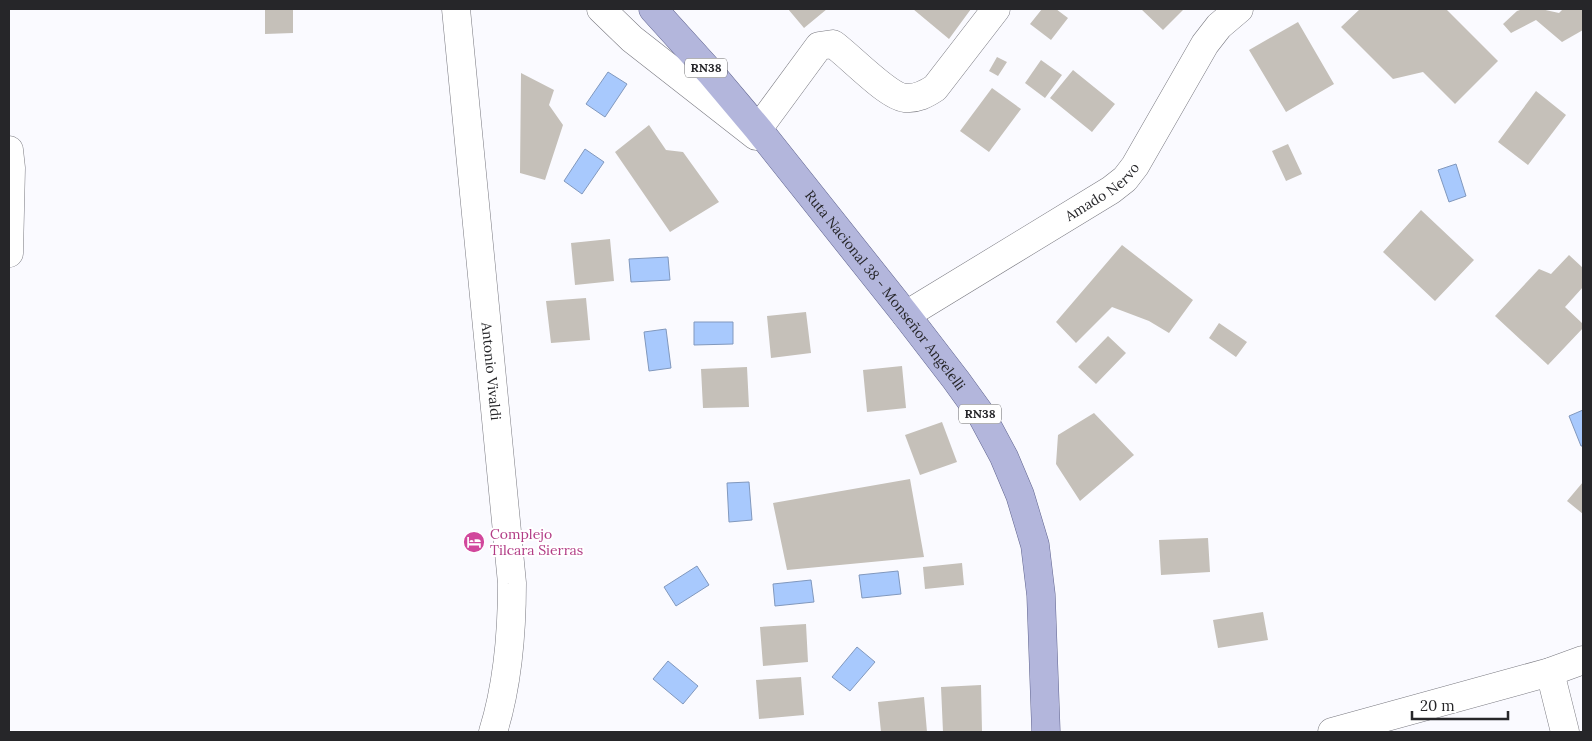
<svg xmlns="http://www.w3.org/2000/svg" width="1592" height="741" font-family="Lora,serif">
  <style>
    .water { fill: #a8c9fd; stroke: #8198bd }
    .building { fill: #c5c0b9 }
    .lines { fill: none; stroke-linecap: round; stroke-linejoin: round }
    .minor-casing { stroke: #797980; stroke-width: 29 }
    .primary-casing { stroke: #60648e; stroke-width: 29 }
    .minor { stroke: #fff; stroke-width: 28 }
    .primary { stroke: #b3b6dc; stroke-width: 28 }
    .labels { text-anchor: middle; stroke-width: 4; stroke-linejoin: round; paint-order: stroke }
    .shield { fill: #fff; stroke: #676769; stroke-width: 1 }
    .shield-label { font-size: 12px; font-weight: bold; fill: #262629 }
    .street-label { font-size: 14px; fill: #262629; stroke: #fff }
    .hotel-label { font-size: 14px; fill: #b23c85; stroke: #fff; text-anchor: start }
  </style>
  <rect width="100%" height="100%" fill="#fafaff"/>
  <path class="water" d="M 608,72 L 627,84 L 605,117 L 586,104 Z
    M 585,149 L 604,162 L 582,194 L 564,181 Z
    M 1456,164 L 1466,196 L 1449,202 L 1438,170 Z
    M 668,257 L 670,280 L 631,282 L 629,259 Z
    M 694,322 L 733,322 L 733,344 L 694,345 Z
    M 666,329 L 671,368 L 649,371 L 644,332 Z
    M 1583,410 L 1583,446 L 1581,446 L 1569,416 Z
    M 749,482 L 752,520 L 729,522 L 727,483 Z
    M 697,566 L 709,585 L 676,606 L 664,587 Z
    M 898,571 L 901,594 L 862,598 L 859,575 Z
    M 811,580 L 814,602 L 775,606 L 773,584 Z
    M 857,647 L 875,662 L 850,691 L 832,677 Z
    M 668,661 L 698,686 L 683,704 L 653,679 Z"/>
  <path class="building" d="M 265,9 L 293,9 L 293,33 L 265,34 Z
    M 788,9 L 827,9 L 804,28 Z
    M 913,9 L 971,9 L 949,39 Z
    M 1042,9 L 1056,9 L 1068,18 L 1051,40 L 1030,24 Z
    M 1141,9 L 1184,9 L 1163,30 Z
    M 1360,9 L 1446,9 L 1498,61 L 1455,104 L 1423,72 L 1393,79 L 1341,27 Z
    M 1523,9 L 1541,9 L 1559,13 L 1563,9 L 1583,9 L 1583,30 L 1562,42 L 1536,20 L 1511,33 L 1503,24 L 1517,11 Z
    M 1298,22 L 1334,84 L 1286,112 L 1249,50 Z
    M 997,57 L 1007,62 L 998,76 L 989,71 Z
    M 1041,60 L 1062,75 L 1045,98 L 1025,83 Z
    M 1073,70 L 1115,104 L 1092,132 L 1050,98 Z
    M 521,73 L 554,90 L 549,105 L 563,125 L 545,180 L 520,173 Z
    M 992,88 L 1021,109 L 989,152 L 960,131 Z
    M 1536,91 L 1566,115 L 1528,165 L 1498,142 Z
    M 649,125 L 666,150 L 683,152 L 719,202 L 670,232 L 615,152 Z
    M 1288,144 L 1302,174 L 1286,181 L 1272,151 Z
    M 1421,210 L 1474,260 L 1435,301 L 1383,252 Z
    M 610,239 L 614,281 L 575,285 L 571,243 Z
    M 1122,245 L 1193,300 L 1169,333 L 1149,321 L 1112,307 L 1076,343 L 1056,322 Z
    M 1569,255 L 1583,268 L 1583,287 L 1565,307 L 1583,324 L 1583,328 L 1548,365 L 1495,316 L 1539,269 L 1551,274 Z
    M 586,298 L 590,340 L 551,343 L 546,301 Z
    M 806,312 L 811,353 L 771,358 L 767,316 Z
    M 1219,323 L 1247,342 L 1236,357 L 1209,338 Z
    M 1108,336 L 1126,353 L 1096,384 L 1078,367 Z
    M 902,366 L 906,408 L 867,412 L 863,370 Z
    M 747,367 L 749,407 L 703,408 L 701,369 Z
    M 1094,413 L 1134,455 L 1080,501 L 1056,464 L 1058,435 Z
    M 942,422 L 957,462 L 920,475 L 905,435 Z
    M 910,479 L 924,557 L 787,570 L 773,503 Z
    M 1583,482 L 1583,514 L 1567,501 Z
    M 1208,538 L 1210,572 L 1161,575 L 1159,540 Z
    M 962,563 L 964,585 L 925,589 L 923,567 Z
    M 1263,612 L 1268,640 L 1218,648 L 1213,620 Z
    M 806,624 L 808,662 L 763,666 L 760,627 Z
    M 801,677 L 804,715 L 759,719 L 756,680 Z
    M 981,685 L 982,731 L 943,732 L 941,687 Z
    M 924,697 L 927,732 L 881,732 L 878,702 Z"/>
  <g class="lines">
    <g class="minor-casing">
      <g id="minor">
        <path id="s1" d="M 456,9 L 512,583 C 512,633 508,684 493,732"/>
        <path d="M 601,9 L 632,39 L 756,136"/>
        <path d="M 758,129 L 819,46 L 833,44 C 850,56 887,96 905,98 C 917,99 926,94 935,88 L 996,9"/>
        <path d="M 9,150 L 11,168 L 9,253"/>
        <path id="s2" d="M 906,315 L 1111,190 L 1125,179 L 1135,166 L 1205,44 L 1219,26 L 1239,9"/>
        <path d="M 1550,672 L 1565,732"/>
        <path d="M 1332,732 L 1550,672 L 1583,660"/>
      </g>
    </g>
    <g class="primary-casing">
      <g id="primary">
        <path id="s3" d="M 653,9 L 710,72 L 758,129 L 906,315 L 956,380 L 982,416 L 1004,457 L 1020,495 L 1035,545 L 1041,595 L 1046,732"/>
      </g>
    </g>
    <use href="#minor" class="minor"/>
    <use href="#primary" class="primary"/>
  </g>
  <defs>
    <g id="hotel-disc" transform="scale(1.125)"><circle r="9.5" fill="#d1479c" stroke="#fff"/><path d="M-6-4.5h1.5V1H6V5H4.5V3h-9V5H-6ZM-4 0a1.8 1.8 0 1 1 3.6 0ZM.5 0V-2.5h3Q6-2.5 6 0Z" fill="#fff"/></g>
  </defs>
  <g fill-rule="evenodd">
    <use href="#hotel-disc" x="474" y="542"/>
  </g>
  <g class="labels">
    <g class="shield">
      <rect x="685" y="58.5" width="42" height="19" rx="4"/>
      <rect x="959" y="404.5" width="42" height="19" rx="4"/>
    </g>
    <g class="shield-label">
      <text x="706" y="72">RN38</text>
      <text x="980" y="418">RN38</text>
    </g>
    <g class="street-label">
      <text dy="5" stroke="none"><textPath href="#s2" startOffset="232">Amado Nervo</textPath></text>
      <text dy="5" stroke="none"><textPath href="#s3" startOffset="365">Ruta Nacional 38 - Monseñor Angelelli</textPath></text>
      <text dy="5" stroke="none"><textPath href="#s1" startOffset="364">Antonio Vivaldi</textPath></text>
    </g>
    <g class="hotel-label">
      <text x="490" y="539">Complejo<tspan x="490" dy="16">Tilcara Sierras</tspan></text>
    </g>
  </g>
  <rect width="1592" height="741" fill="none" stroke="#262629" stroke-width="20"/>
  <path d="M1412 711v8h96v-8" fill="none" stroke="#262629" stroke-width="2.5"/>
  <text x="1420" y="711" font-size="15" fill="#262629" stroke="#ffffff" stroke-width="4" paint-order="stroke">20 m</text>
</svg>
